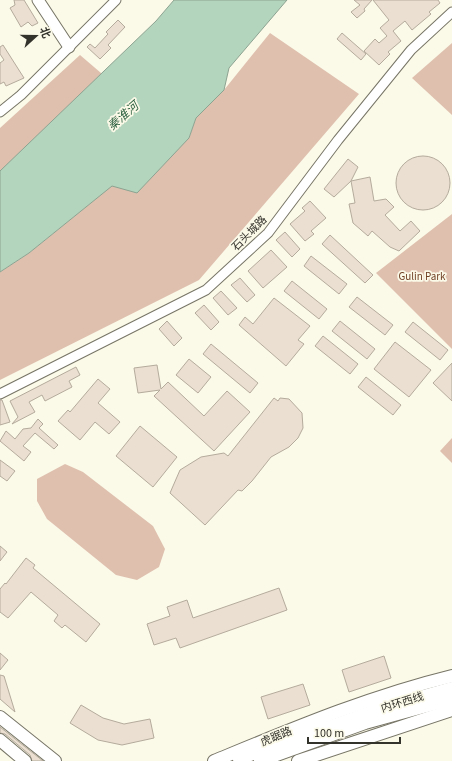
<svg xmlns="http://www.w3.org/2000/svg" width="452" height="761" font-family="'Source Sans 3','Noto Sans SC',sans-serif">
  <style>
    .green { fill: #dfc0af }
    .water { fill: #b3d4bd; stroke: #8da391 }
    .building { fill: #eadfd1; stroke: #b5ab9d }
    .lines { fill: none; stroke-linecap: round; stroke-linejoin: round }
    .tertiary-casing { stroke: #777566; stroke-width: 11 }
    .secondary-casing { stroke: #777566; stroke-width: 13 }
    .primary-casing { stroke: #777566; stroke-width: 14 }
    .trunk-casing { stroke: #777566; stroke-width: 14 }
    .tertiary { stroke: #fff; stroke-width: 9 }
    .secondary { stroke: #fff; stroke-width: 11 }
    .primary { stroke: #fff; stroke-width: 12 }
    .trunk { stroke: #fff; stroke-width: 12 }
    .labels { text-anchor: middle; stroke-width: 3.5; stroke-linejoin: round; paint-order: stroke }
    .street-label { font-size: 11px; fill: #33322b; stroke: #fbf9e8 }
    .park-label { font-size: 11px; fill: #6e3f23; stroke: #fbf9e8 }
    .water-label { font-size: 12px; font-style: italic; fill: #316443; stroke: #fbf9e8 }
  </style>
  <rect width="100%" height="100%" fill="#fbf9e8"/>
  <path class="green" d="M 270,33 L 359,94 L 199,280 L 0,380 L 0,272 L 29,253 L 103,193 L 0,267 L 0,128 L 80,55 L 101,73 L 112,186 L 189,138 L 196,118 L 224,90 Z
    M 452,43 L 452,115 L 412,78 Z
    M 452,214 L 452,349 L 376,273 Z
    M 452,438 L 452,463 L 440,451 Z
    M 65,464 L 83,472 L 153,526 L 165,549 L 159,567 L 137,580 L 116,575 L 47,519 L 37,501 L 37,479 Z"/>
  <path class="water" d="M 174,0 L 287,0 L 229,68 L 224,90 L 196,118 L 189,138 L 137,193 L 112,186 L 29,253 L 0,272 L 0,171 L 156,21 Z"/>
  <path class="building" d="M 14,0 L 24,0 L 38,23 L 32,26 L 28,22 L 21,27 L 10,8 L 15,5 Z
    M 354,0 L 372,0 L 364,9 L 365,11 L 357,18 L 351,12 L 360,5 Z
    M 373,0 L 438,0 L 440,3 L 429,12 L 431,14 L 412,30 L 405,21 L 393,31 L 401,41 L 388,52 L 390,54 L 379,65 L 364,51 L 375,39 L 379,43 L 387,36 L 380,28 L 389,20 Z
    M 118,20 L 125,27 L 108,45 L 111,48 L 100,59 L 87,47 L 90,44 L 95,48 L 108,34 L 106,32 Z
    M 342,33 L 366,54 L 361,60 L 337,39 Z
    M 3,45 L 24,78 L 6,86 L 4,82 L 0,84 L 0,63 L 4,60 L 0,54 L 0,47 Z
    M396 183a27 27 0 1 1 54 0a27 27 0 1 1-54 0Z
    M 348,159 L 358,167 L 351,181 L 334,197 L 324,189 Z
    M 370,177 L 374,201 L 386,199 L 394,207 L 385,215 L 400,231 L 411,221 L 420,231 L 399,251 L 390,247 L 372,231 L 368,236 L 353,223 L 349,204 L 355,203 L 351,181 Z
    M 310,201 L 326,218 L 311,231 L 314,234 L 305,241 L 290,224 L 305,211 L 302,208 Z
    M 285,232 L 300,249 L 292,257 L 276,240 Z
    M 330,235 L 373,275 L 365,283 L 322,244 Z
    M 271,250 L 287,267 L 263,288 L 248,271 Z
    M 311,256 L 347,284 L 339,294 L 304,266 Z
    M 240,278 L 255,295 L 247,302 L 231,285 Z
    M 292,281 L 327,309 L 319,319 L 284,291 Z
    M 221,291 L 237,308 L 228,315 L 213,298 Z
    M 357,297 L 393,325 L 385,335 L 349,307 Z
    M 274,298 L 310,326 L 298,340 L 304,344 L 286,366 L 239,325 L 245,317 L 253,324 Z
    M 204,305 L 219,322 L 211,330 L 195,313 Z
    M 167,321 L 182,338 L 174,346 L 159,329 Z
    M 340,321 L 375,349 L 367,359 L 332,331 Z
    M 413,322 L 448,350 L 440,360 L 405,332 Z
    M 323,336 L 358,364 L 350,374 L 315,346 Z
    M 395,342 L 431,370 L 409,397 L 374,369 Z
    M 211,344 L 258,383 L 250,393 L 203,354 Z
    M 189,359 L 211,377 L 198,393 L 176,375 Z
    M 452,363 L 452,401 L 433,383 Z
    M 157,365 L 161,389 L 168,382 L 204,416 L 227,391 L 250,412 L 214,451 L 154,396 L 160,390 L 138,393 L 134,368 Z
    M 76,367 L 80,375 L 69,381 L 72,387 L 45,401 L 42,395 L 29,402 L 35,412 L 12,424 L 18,417 L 10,401 Z
    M 366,377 L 401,405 L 393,415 L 358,387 Z
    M 98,379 L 110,389 L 98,403 L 120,422 L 109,434 L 95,422 L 80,440 L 58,421 L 68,410 L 70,412 Z
    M 274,398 L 278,401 L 280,398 L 289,399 L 302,413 L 303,428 L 298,438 L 289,447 L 271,457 L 252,481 L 242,491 L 238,490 L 205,525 L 170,493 L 180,470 L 201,457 L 224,453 L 228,456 Z
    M 0,400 L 2,400 L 10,422 L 0,425 Z
    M 38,419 L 43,424 L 39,428 L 58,445 L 54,449 L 35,433 L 23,446 L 31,452 L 24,461 L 0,441 L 6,431 L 15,439 L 23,429 L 31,428 Z
    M 140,426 L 177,457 L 153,487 L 116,456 Z
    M 0,460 L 15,471 L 7,481 L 0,476 Z
    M 0,546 L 7,552 L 0,561 Z
    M 26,558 L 35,565 L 33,568 L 100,624 L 86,642 L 65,625 L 62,628 L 54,621 L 58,615 L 31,592 L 8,618 L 0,612 L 0,589 L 5,583 L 6,584 Z
    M 279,588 L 287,610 L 180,648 L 176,638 L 154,645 L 147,624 L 170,616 L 167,607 L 187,600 L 193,618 Z
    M 0,653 L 8,660 L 0,670 Z
    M 384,656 L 391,678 L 349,692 L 342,670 Z
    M 0,675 L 4,676 L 15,712 L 0,699 Z
    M 303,684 L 310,705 L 268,719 L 261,697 Z
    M 81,705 L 103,718 L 124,724 L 150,719 L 154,738 L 122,745 L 98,740 L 70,723 Z
    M 0,727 L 43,761 L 32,761 L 30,755 L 5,734 L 0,733 Z"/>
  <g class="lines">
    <g class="tertiary-casing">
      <path id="tertiary" d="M 0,112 L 21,95 L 116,0
        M 0,394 L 206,290 L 268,233 L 338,140 L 411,50 L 452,12"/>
    </g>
    <g class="secondary-casing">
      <path id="secondary" d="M 38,0 L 69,47"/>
    </g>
    <g class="primary-casing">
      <path id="primary" d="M 0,717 L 55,761
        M 0,740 L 25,761
        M 214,761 C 292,729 370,696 452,676
        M 298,761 L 452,710"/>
    </g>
    <g class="trunk-casing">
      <path id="trunk" d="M 239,759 L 385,707 L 452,688
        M 260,761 L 365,723 L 452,699"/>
    </g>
    <use href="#tertiary" class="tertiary"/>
    <use href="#secondary" class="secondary"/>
    <use href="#primary" class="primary"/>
    <use href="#trunk" class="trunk"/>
  </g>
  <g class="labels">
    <g class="street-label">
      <text transform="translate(249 233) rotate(-45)" y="4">石头城路</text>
      <text transform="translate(402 702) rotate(-17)" y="4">内环西线</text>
      <text transform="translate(276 736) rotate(-22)" y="4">虎踞路</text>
    </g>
    <g class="park-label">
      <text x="422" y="280">Gulin Park</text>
    </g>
    <g class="water-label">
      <text transform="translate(123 116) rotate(-41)" y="4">秦淮河</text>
    </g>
  </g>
  <g transform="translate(36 36) rotate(69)" stroke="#fbf9e8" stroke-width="3" paint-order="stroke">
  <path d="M0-3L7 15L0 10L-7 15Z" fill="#33322b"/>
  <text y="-6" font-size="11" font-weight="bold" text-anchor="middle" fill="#33322b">北</text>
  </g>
  <path d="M308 737v6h92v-6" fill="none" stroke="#33322b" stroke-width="2"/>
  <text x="314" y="737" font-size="12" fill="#33322b" stroke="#fbf9e8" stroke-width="3" paint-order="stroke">100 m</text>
</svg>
